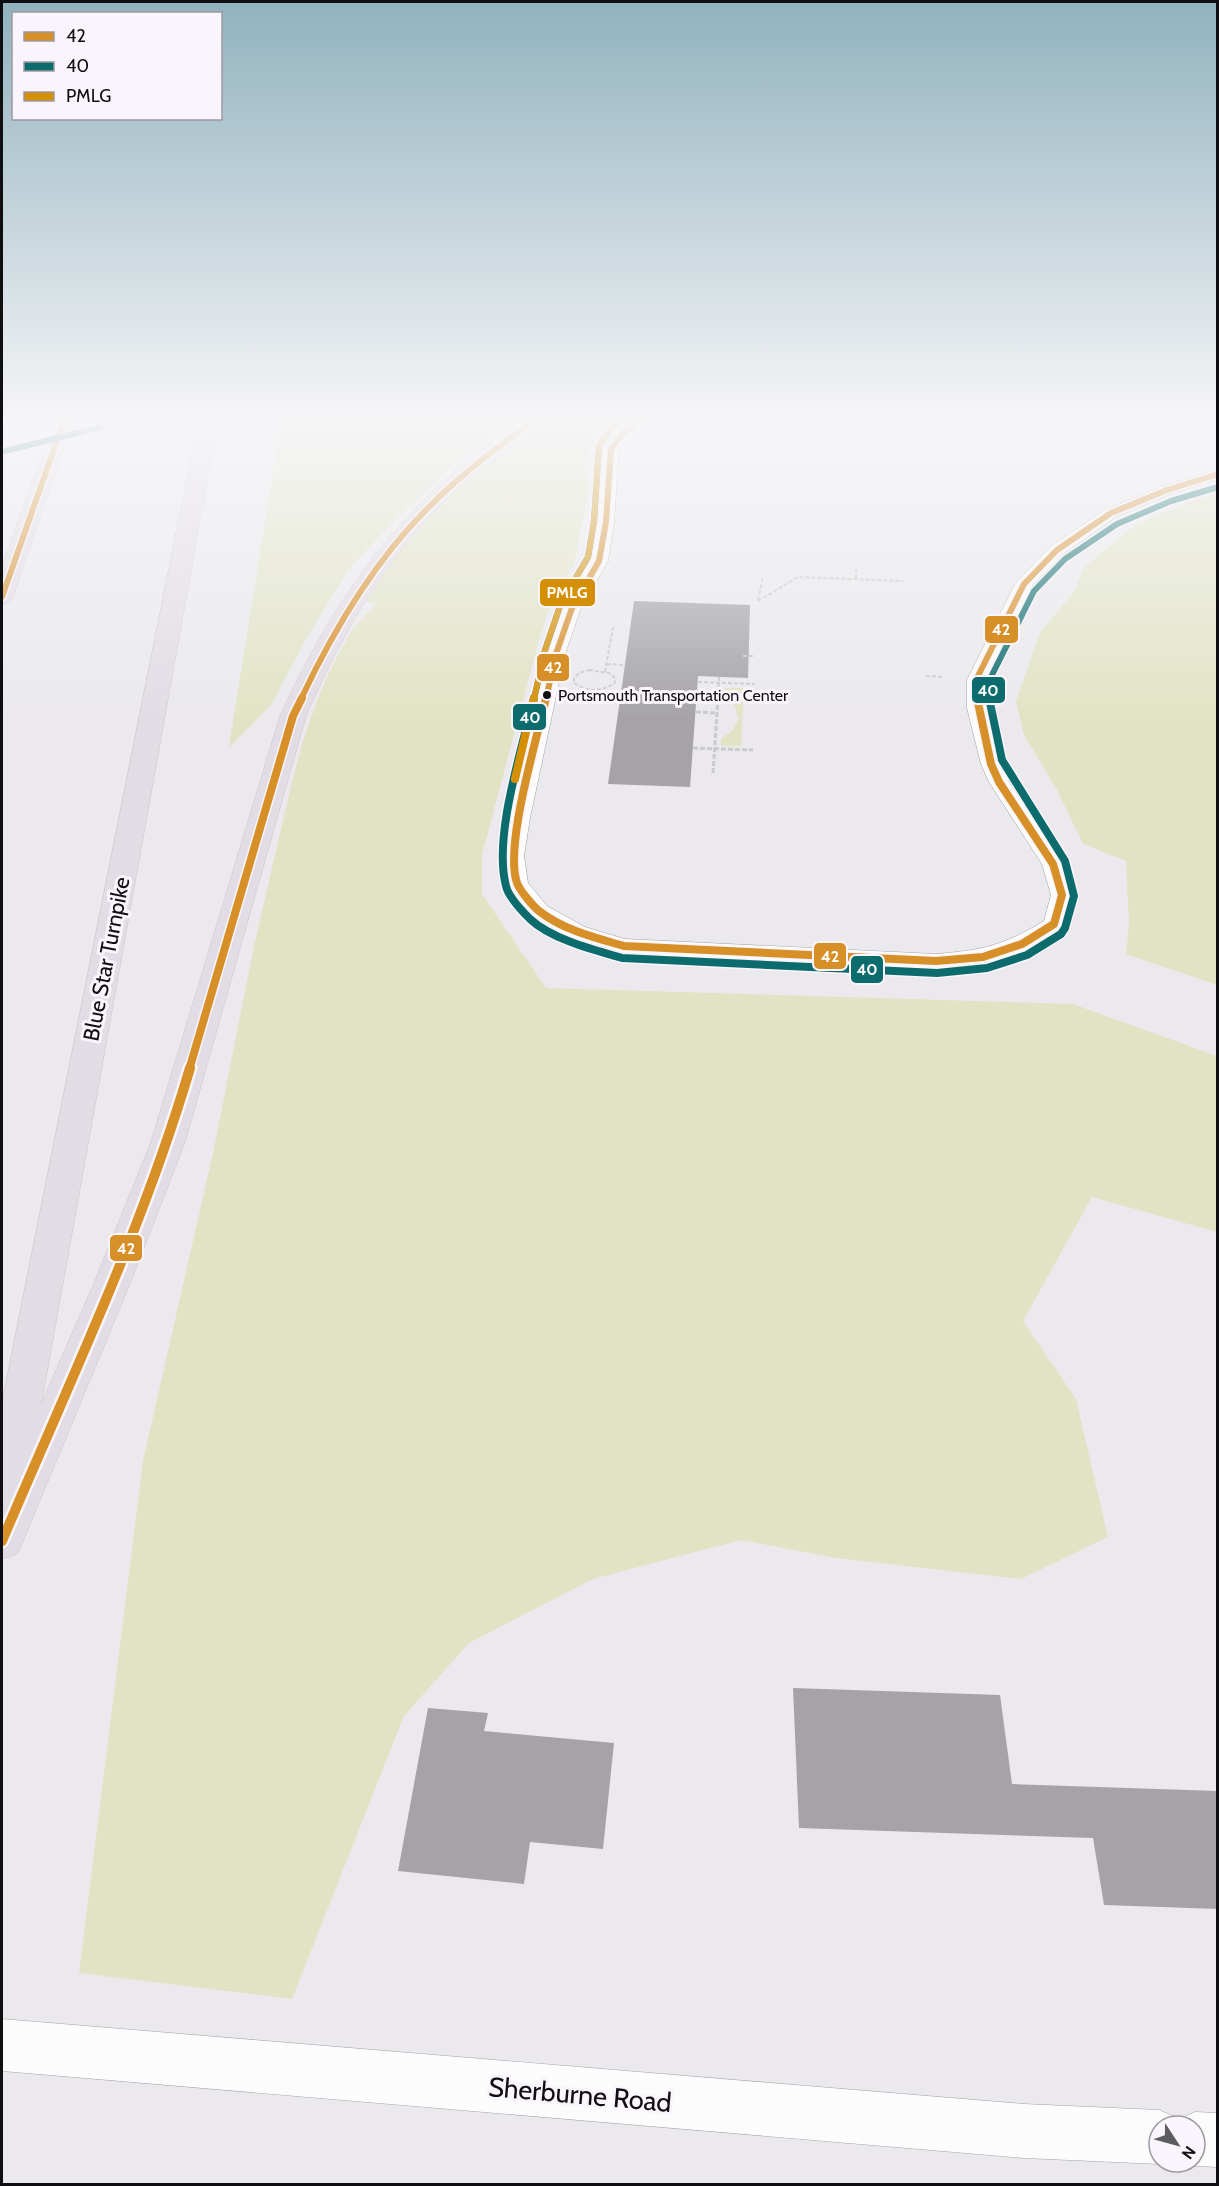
<svg xmlns="http://www.w3.org/2000/svg" width="1219" height="2186" font-family="Cabin,sans-serif">
  <style>
    .green { fill: #e1e4c4 }
    .building { fill: #a5a3a6 }
    .lines { fill: none; stroke-linecap: round; stroke-linejoin: round }
    .service-casing { stroke: #a2a1a3; stroke-width: 1 }
    .minor-casing { stroke: #a2a1a3; stroke-width: 1 }
    .motorway-casing { stroke: #c8c7c9; stroke-width: 1 }
    .path-far1 { stroke: #cacacb; stroke-width: 2; stroke-dasharray: 4 2; stroke-linecap: butt }
    .path { stroke: #cacacb; stroke-width: 3; stroke-dasharray: 5 2; stroke-linecap: butt }
    .service { fill: #fcfcfc; fill-rule: evenodd }
    .minor { fill: #fcfcfc; fill-rule: evenodd }
    .motorway { fill: #e2dce4; fill-rule: evenodd }
    .secondary-bridge-casing { stroke: #a2a1a3; stroke-width: 22; stroke-linecap: butt }
    .secondary-bridge { stroke: #f4f2f5; stroke-width: 22 }
    .bus-1-far2-casing { stroke: #faf5fc; stroke-width: 9 }
    .bus-1-far1-casing { stroke: #faf5fc; stroke-width: 11 }
    .bus-1-casing { stroke: #faf5fc; stroke-width: 15 }
    .bus-2-far1-casing { stroke: #faf5fc; stroke-width: 9 }
    .bus-2-casing { stroke: #faf5fc; stroke-width: 11 }
    .bus-3-far1-casing { stroke: #faf5fc; stroke-width: 9 }
    .bus-3-casing { stroke: #faf5fc; stroke-width: 11 }
    .bus-1-far2 { stroke: #d78f28; stroke-width: 6 }
    .bus-1-far1 { stroke: #d78f28; stroke-width: 8 }
    .bus-1 { stroke: #d78f28; stroke-width: 10 }
    .bus-2-far1 { stroke: #0c6b6d; stroke-width: 6 }
    .bus-2 { stroke: #0c6b6d; stroke-width: 8 }
    .bus-3-far1 { stroke: #d48f02; stroke-width: 6 }
    .bus-3 { stroke: #d48f02; stroke-width: 8 }
    .bus-dot { fill: #0f0e10; stroke: #faf5fc; stroke-width: 2 }
    .labels { text-anchor: middle; stroke-width: 6; stroke-linejoin: round; paint-order: stroke }
    .far-bus-label { font-size: 16px; fill: #0f0e10; stroke: #faf5fc; text-anchor: start }
    .street-label { font-size: 22px; fill: #0f0e10; stroke: #faf5fc }
    .near-street-label { font-size: 27px; fill: #0f0e10; stroke: #faf5fc }
    .line-badge { stroke: #faf5fc; stroke-width: 2 }
    .badge-label { font-size: 16px; text-anchor: middle; font-weight: bold; fill: #fff }
  </style>
  <rect width="100%" height="100%" fill="#ebe9ed"/>
  <path class="green" d="M 282,415 L 527,415 L 460,459 L 407,508 L 349,568 L 306,639 L 271,705 L 229,747 Z
    M 558,415 L 620,415 L 607,425 L 591,443 L 584,460 L 589,485 L 575,561 L 548,612 L 539,640 L 482,855 L 482,894 L 546,988 L 1073,1004 L 1217,1056 L 1217,1232 L 1092,1197 L 1023,1321 L 1076,1399 L 1108,1537 L 1021,1579 L 836,1558 L 741,1540 L 593,1579 L 469,1643 L 404,1716 L 292,1999 L 79,1973 L 143,1461 L 213,1153 L 254,946 L 290,790 L 302,744 L 315,706 L 329,672 L 351,631 L 377,603 L 366,602 C 376,587 386,571 396,556 C 439,499 498,453 558,415 Z
    M 1217,494 L 1218,494 L 1217,985 L 1126,954 L 1129,925 L 1126,861 L 1083,844 L 1057,790 L 1024,735 L 1016,702 L 1040,632 L 1074,592 L 1085,566 L 1137,524 L 1191,501 Z
    M 724,688 L 744,688 L 741,746 L 721,746 L 721,739 L 732,731 L 739,719 L 733,702 L 724,694 Z"/>
  <path class="building" d="M 634,601 L 750,605 L 748,678 L 698,676 L 690,787 L 608,784 Z
    M 793,1688 L 1000,1695 L 1012,1784 L 1218,1791 L 1218,1909 L 1104,1905 L 1093,1838 L 799,1828 Z
    M 428,1708 L 488,1713 L 484,1731 L 614,1743 L 603,1849 L 530,1842 L 524,1884 L 398,1871 Z"/>
  <g class="lines">
    <g class="service-casing">
      <path id="service" d="M 636,415 L 652,415 L 619,449 L 614,522 L 608,561 L 581,608 L 565,654 L 530,818 L 524,856 L 528,883 L 547,906 L 585,927 L 625,939 L 936,954 C 984,950 1002,946 1044,921 L 1051,895 L 1042,864 L 989,782 L 981,764 L 967,708 L 967,680 L 1015,584 L 1051,546 L 1105,510 L 1161,487 L 1218,469 L 1218,479 L 1173,493 L 1117,516 L 1063,554 L 1032,586 L 985,680 L 987,708 L 1001,764 L 1009,782 L 1064,864 L 1073,895 L 1062,929 L 1030,949 L 991,962 L 936,968 L 624,953 L 569,937 L 531,916 L 506,884 L 502,856 L 508,818 L 547,654 L 563,608 L 590,561 L 598,522 L 603,449 L 616,433 Z"/>
    </g>
    <g class="minor-casing">
      <path id="minor" d="M 2,2019 L 1024,2104 L 1159,2110 L 1179,2119 L 1195,2112 L 1218,2113 L 1218,2167 L 1195,2166 L 1185,2162 L 1195,2162 L 1195,2126 L 1159,2126 L 1159,2162 L 1164,2162 L 1159,2164 L 1024,2158 L 2,2071 Z"/>
    </g>
    <g class="motorway-casing">
      <path id="motorway" d="M 56,415 L 75,415 L 13,597 L 10,602 L 2,604 L 2,567 Z
        M 200,415 L 219,415 L 41,1405 L 95,1281 L 151,1142 L 280,716 C 328,611 386,524 477,452 C 489,443 517,420 530,415 C 536,413 546,415 552,415 C 543,429 521,438 508,448 C 494,457 481,468 468,479 C 394,544 345,626 306,716 L 185,1142 L 131,1281 L 23,1541 L 17,1554 L 2,1559 L 2,1403 Z"/>
    </g>
    <path class="path-far1" d="M 856,569 L 856,580
      M 758,600 L 763,577
      M 758,601 L 798,577 L 903,581
      M 743,656 L 755,656
      M 607,664 L 624,665
      M 589,670 L 609,673 L 614,677 L 615,683 C 601,692 588,692 574,683 L 574,678 L 579,673 Z
      M 605,672 L 613,627
      M 926,676 L 943,677
      M 698,682 L 755,684
      M 718,699 L 719,677"/>
    <path class="path" d="M 696,712 L 717,713
      M 693,748 L 753,750
      M 713,773 L 718,698"/>
    <use href="#service" class="service"/>
    <use href="#minor" class="minor"/>
    <use href="#motorway" class="motorway"/>
    <g class="secondary-bridge-casing">
      <path id="secondary-bridge" d="M 2,439 L 98,415"/>
    </g>
    <use href="#secondary-bridge" class="secondary-bridge"/>
    <g class="bus-1-far2-casing">
      <path id="bus-1-far2" d="M 2,597 L 66,415
        M 301,699 C 333,631 372,564 426,510 C 461,474 501,444 542,415
        M 546,699 L 556,654 L 572,608 L 599,561 L 606,522 L 611,449 L 621,436 L 645,415
        M 977,699 L 976,680 L 1024,584 L 1057,550 L 1111,513 L 1167,490 L 1218,474"/>
    </g>
    <g class="bus-1-far1-casing">
      <path id="bus-1-far1" d="M 546,698 C 537,739 504,846 517,883 C 520,891 533,906 539,911 C 563,930 596,938 624,946 L 936,961 L 983,957 L 1022,944 L 1054,924 L 1062,895 L 1053,864 L 999,782 L 991,764 L 977,698
        M 189,1070 L 293,716 L 302,698"/>
    </g>
    <g class="bus-1-casing">
      <path id="bus-1" d="M 2,1541 C 68,1385 142,1231 190,1068"/>
    </g>
    <g class="bus-2-far1-casing">
      <path id="bus-2-far1" d="M 5,451 L 101,427
        M 534,699 L 545,650 L 561,603 L 588,557 L 594,521 L 599,446 L 612,428 L 626,415
        M 989,699 L 988,683 L 1034,591 L 1065,559 L 1117,524 L 1171,501 L 1218,487"/>
    </g>
    <g class="bus-2-casing">
      <path id="bus-2" d="M 534,698 C 522,749 493,837 506,886 C 508,896 523,912 530,919 C 551,939 594,950 622,958 L 937,973 L 987,968 L 1027,955 L 1061,934 L 1065,928 L 1074,896 L 1065,861 L 1002,760 L 989,698"/>
    </g>
    <g class="bus-3-far1-casing">
      <path id="bus-3-far1" d="M 534,699 L 545,650 L 561,603 L 588,557 L 594,521 L 599,446 L 612,428 L 626,415"/>
    </g>
    <g class="bus-3-casing">
      <path id="bus-3" d="M 515,779 L 534,698"/>
    </g>
    <use href="#bus-1-far2" class="bus-1-far2"/>
    <use href="#bus-1-far1" class="bus-1-far1"/>
    <use href="#bus-1" class="bus-1"/>
    <use href="#bus-2-far1" class="bus-2-far1"/>
    <use href="#bus-2" class="bus-2"/>
    <use href="#bus-3-far1" class="bus-3-far1"/>
    <use href="#bus-3" class="bus-3"/>
  </g>
  <linearGradient id="sky" x2="0" y2="1"><stop stop-color="#90b2be"/><stop offset="0.58" stop-color="#f6f5f7"/><stop offset="1" stop-color="#f6f5f7" stop-opacity="0"/></linearGradient>
  <rect width="1219" height="721" fill="url(#sky)"/>
  <circle class="bus-dot" cx="547" cy="695" r="5"/>
  <g class="labels">
    <g class="far-bus-label">
      <text x="558" y="701">Portsmouth Transportation Center</text>
    </g>
    <g class="street-label">
      <text transform="translate(106 959) rotate(-79)" y="8">Blue Star Turnpike</text>
    </g>
    <g class="near-street-label">
      <text transform="translate(580 2095) rotate(5)" y="9">Sherburne Road</text>
    </g>
  </g>
  <g class="line-badge">
    <rect x="539" y="578" width="57" height="29" rx="6" fill="#d48f02"/>
    <rect x="984" y="615" width="35" height="29" rx="6" fill="#d78f28"/>
    <rect x="536" y="653" width="34" height="29" rx="6" fill="#d78f28"/>
    <rect x="971" y="676" width="35" height="28" rx="6" fill="#0c6b6d"/>
    <rect x="512" y="703" width="35" height="28" rx="6" fill="#0c6b6d"/>
    <rect x="813" y="942" width="34" height="28" rx="6" fill="#d78f28"/>
    <rect x="850" y="955" width="34" height="29" rx="6" fill="#0c6b6d"/>
    <rect x="109" y="1234" width="34" height="28" rx="6" fill="#d78f28"/>
  </g>
  <g class="badge-label">
    <text x="567" y="598">PMLG</text>
    <text x="1001" y="635">42</text>
    <text x="553" y="673">42</text>
    <text x="988" y="696">40</text>
    <text x="530" y="723">40</text>
    <text x="830" y="962">42</text>
    <text x="867" y="975">40</text>
    <text x="126" y="1254">42</text>
  </g>
  <rect width="1219" height="2186" fill="none" stroke="#0f0e10" stroke-width="6"/>
  <rect x="12" y="12" width="210" height="108" fill="#faf5fc" stroke="#9c999e" stroke-width="1.5"/>
  <rect x="24" y="32" width="30" height="9" fill="#d78f28" stroke="#9c999e" stroke-width="1.5"/>
  <text x="66" y="42" font-size="18" fill="#0f0e10">42</text>
  <rect x="24" y="62" width="30" height="9" fill="#0c6b6d" stroke="#9c999e" stroke-width="1.5"/>
  <text x="66" y="72" font-size="18" fill="#0f0e10">40</text>
  <rect x="24" y="92" width="30" height="9" fill="#d48f02" stroke="#9c999e" stroke-width="1.5"/>
  <text x="66" y="102" font-size="18" fill="#0f0e10">PMLG</text>
  <g transform="translate(1177 2144) rotate(126)"><circle r="28" fill="#faf5fc" stroke="#9c999e" stroke-width="1.5"/>
  <path d="M0-4.5L10 22L0 15L-10 22Z" fill="#5c5b5d"/>
  <text y="-9" font-size="16" font-weight="bold" text-anchor="middle" fill="#0f0e10">N</text>
  </g>
</svg>
